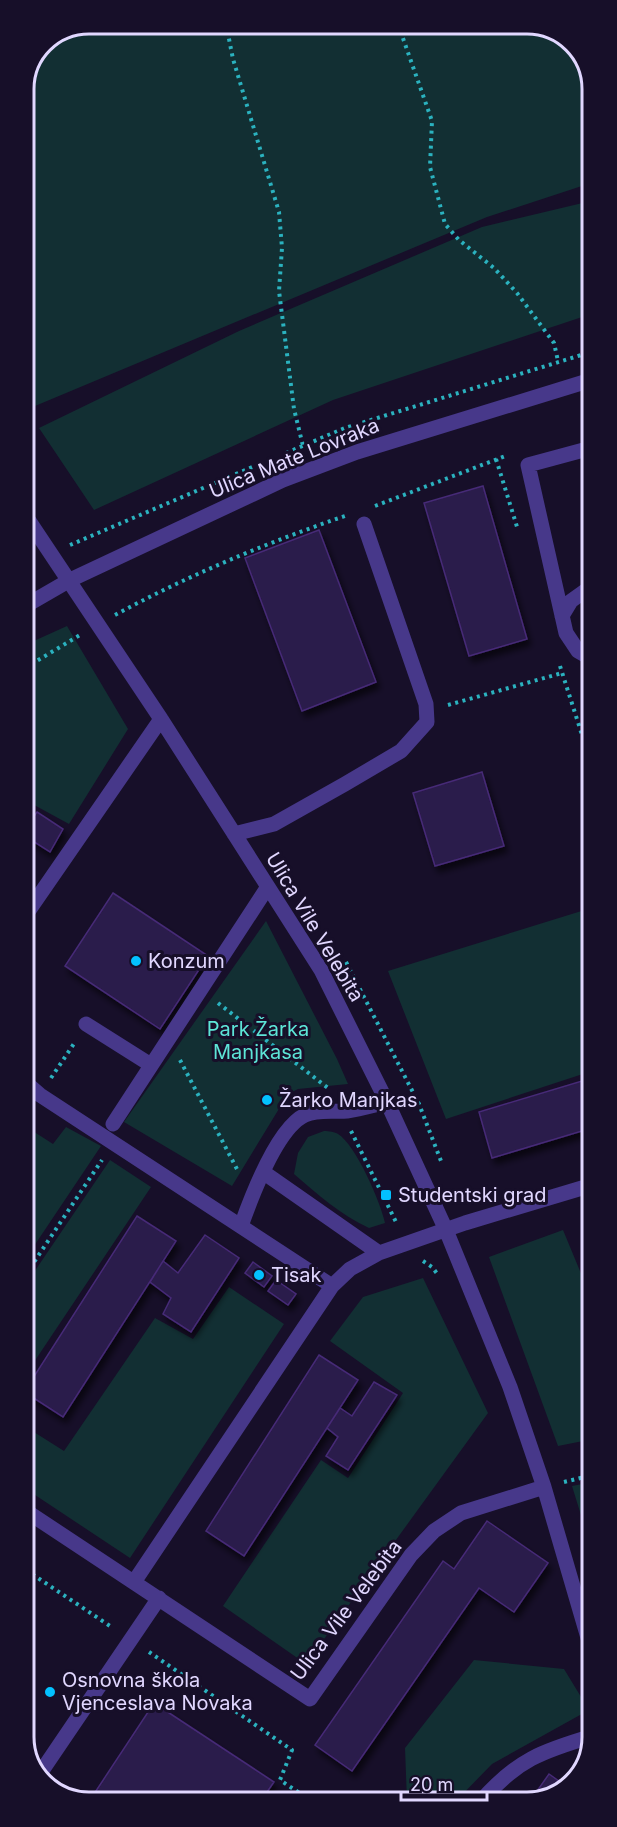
<svg xmlns="http://www.w3.org/2000/svg" width="617" height="1827" font-family="Inter,sans-serif">
  <style>
    .green { fill: #122f33 }
    .building { fill: #2b1a4b; stroke: #462b77; stroke-width: 1.5; filter: url(#shadow) }
    .lines { fill: none; stroke-linecap: round; stroke-linejoin: round }
    .path { stroke: #2bb2bf; stroke-width: 4; stroke-dasharray: 3 4.5; stroke-linecap: butt }
    .minor { stroke: #47388a; stroke-width: 15 }
    .poi-dot { fill: #03c1ff; stroke: #170f29; stroke-width: 2 }
    .labels { text-anchor: middle; stroke-width: 6; stroke-linejoin: round; paint-order: stroke }
    .street-label { font-size: 20px; fill: #e1d7ff; stroke: #170f29 }
    .poi-label { font-size: 20px; fill: #e1d7ff; stroke: #170f29; text-anchor: start }
    .park-label { font-size: 20px; fill: #5de5d7; stroke: #170f29 }
    .rim { fill: none; stroke: #e1d7ff; stroke-width: 3 }
  </style>
  <defs>
    <filter id="shadow"><feDropShadow dx="3.5" dy="6" stdDeviation="3" flood-color="#0009"/></filter>
  </defs>
  <rect width="100%" height="100%" fill="#170f29"/>
  <path class="green" d="M 89,24 L 532,24 L 570,40 L 591,73 L 591,183 L 487,217 L 35,406 L 24,393 L 24,85 L 43,43 Z
    M 591,201 L 591,314 L 333,400 L 94,510 L 39,428 L 239,331 L 482,227 Z
    M 67,626 L 128,729 L 69,824 L 25,800 L 25,645 Z
    M 588,909 L 592,916 L 592,1071 L 446,1119 L 388,971 Z
    M 266,921 L 337,1059 L 348,1084 L 298,1089 L 288,1094 L 232,1186 L 124,1122 Z
    M 25,1126 L 53,1144 L 66,1127 L 101,1146 L 26,1258 L 25,1184 L 29,1179 L 25,1176 Z
    M 324,1131 C 329,1131 335,1132 338,1134 C 356,1145 381,1203 385,1223 L 369,1228 C 341,1215 317,1194 294,1174 L 298,1153 L 308,1137 Z
    M 110,1160 L 151,1187 L 26,1374 L 26,1284 Z
    M 563,1230 L 592,1300 L 593,1439 L 558,1446 L 489,1257 Z
    M 423,1278 L 488,1413 L 306,1664 L 223,1606 L 321,1460 L 348,1478 L 403,1393 L 330,1341 L 363,1297 Z
    M 229,1287 L 284,1324 L 130,1558 L 26,1489 L 26,1427 L 64,1451 L 155,1318 L 193,1339 Z
    M 593,1482 L 593,1554 L 572,1486 Z
    M 474,1660 L 564,1669 L 589,1710 L 492,1764 L 456,1801 L 407,1801 L 405,1748 Z"/>
  <path class="building" d="M 591,459 L 591,490 L 584,461 Z
    M 483,486 L 527,639 L 469,656 L 424,503 Z
    M 319,530 L 376,682 L 302,711 L 245,558 Z
    M 482,772 L 504,846 L 435,866 L 413,793 Z
    M 37,812 L 63,829 L 50,852 L 25,836 L 25,829 Z
    M 113,893 L 208,956 L 160,1029 L 65,966 Z
    M 592,1078 L 592,1128 L 492,1158 L 479,1112 Z
    M 137,1216 L 176,1241 L 63,1417 L 26,1393 L 26,1389 Z
    M 205,1235 L 239,1258 L 191,1332 L 163,1314 L 171,1298 L 150,1282 L 163,1261 L 178,1273 Z
    M 253,1262 L 272,1276 L 264,1287 L 245,1273 Z
    M 276,1280 L 296,1294 L 288,1305 L 268,1291 Z
    M 319,1355 L 358,1380 L 244,1556 L 206,1531 Z
    M 374,1382 L 397,1395 L 348,1470 L 326,1456 L 338,1437 L 327,1428 L 340,1408 L 352,1416 Z
    M 487,1521 L 548,1563 L 514,1612 L 479,1588 L 352,1771 L 315,1745 L 443,1561 L 454,1569 Z
    M 154,1703 L 274,1782 L 260,1802 L 88,1803 Z
    M 549,1774 L 566,1786 L 544,1801 L 530,1801 Z"/>
  <g class="lines">
    <path class="path" d="M 226,24 L 233,59 L 279,212 L 282,248 L 279,291 L 294,409 L 303,446
      M 398,24 L 432,121 L 430,167 L 445,224 L 459,240 L 494,268 L 517,293 L 554,343 L 558,361
      M 286,453 L 345,428 L 591,352
      M 496,459 L 518,530
      M 375,506 L 508,455
      M 70,545 L 257,465
      M 115,615 C 189,575 266,543 345,516
      M 560,666 L 583,738 L 592,740
      M 25,668 L 80,635
      M 448,705 L 562,673
      M 346,962 L 419,1104 L 441,1161
      M 218,1003 L 328,1088
      M 180,1060 L 239,1173
      M 51,1078 L 75,1042
      M 351,1131 L 397,1224
      M 423,1261 L 432,1267 L 439,1276
      M 26,1274 L 102,1160
      M 564,1482 L 593,1475
      M 26,1570 L 113,1628
      M 149,1652 L 292,1750 L 280,1780 L 313,1802
      M 583,1673 L 593,1704"/>
    <path class="minor" d="M 591,448 L 528,465 L 566,633 L 578,651 L 592,659
      M 25,515 L 161,719 L 321,970 L 387,1102 L 446,1230 L 510,1387 L 544,1487 L 593,1655
      M 25,606 L 70,580 L 283,480 L 357,452 L 591,380
      M 562,616 L 571,601 L 592,586
      M 234,834 L 274,824 L 345,784 L 401,751 L 427,722 L 426,704 L 364,524
      M 25,916 L 161,719
      M 86,1024 L 151,1065
      M 25,1082 L 40,1095 L 332,1286
      M 113,1124 L 267,888
      M 263,1172 L 379,1253
      M 241,1226 C 251,1198 277,1128 305,1115 C 317,1109 334,1112 347,1111 C 360,1109 374,1105 387,1102
      M 26,1511 L 310,1699 L 411,1555 L 434,1531 L 461,1513 L 544,1487
      M 134,1582 L 332,1286 L 350,1269 L 379,1253 L 465,1223 L 592,1185
      M 39,1775 L 159,1598
      M 481,1801 C 517,1760 542,1751 593,1736"/>
  </g>
  <g class="poi-dot">
    <circle cx="136" cy="961" r="6"/>
    <circle cx="267" cy="1100" r="6"/>
    <rect x="380" y="1189" width="12" height="12" rx="3"/>
    <circle cx="259" cy="1275" r="6"/>
    <circle cx="50" cy="1692" r="6"/>
  </g>
  <g class="labels">
    <g class="street-label">
      <text transform="translate(294 458) rotate(-22)" y="7">Ulica Mate Lovraka</text>
      <text transform="translate(315 927) rotate(59)" y="7">Ulica Vile Velebita</text>
      <text transform="translate(346 1610) rotate(-53)" y="7">Ulica Vile Velebita</text>
    </g>
    <g class="poi-label">
      <text x="148" y="968">Konzum</text>
      <text x="279" y="1107">Žarko Manjkas</text>
      <text x="398" y="1202">Studentski grad</text>
      <text x="271" y="1282">Tisak</text>
      <text x="62" y="1687">Osnovna škola<tspan x="62" dy="23">Vjenceslava Novaka</tspan></text>
    </g>
    <g class="park-label">
      <text x="258" y="1036">Park Žarka<tspan x="258" dy="23">Manjkasa</tspan></text>
    </g>
  </g>
  <path d="M0 0H617V1827H0ZM89 34H527A55 55 0 0 1 582 89V1737A55 55 0 0 1 527 1792H89A55 55 0 0 1 34 1737V89A55 55 0 0 1 89 34Z" fill="#170f29" fill-rule="evenodd"/>
  <path class="rim" d="M89 34H527A55 55 0 0 1 582 89V1737A55 55 0 0 1 527 1792H89A55 55 0 0 1 34 1737V89A55 55 0 0 1 89 34Z"/>
  <path d="M401 1791v9h86v-9" fill="none" stroke="#e1d7ff" stroke-width="3"/>
  <text x="410" y="1791" font-size="18" fill="#e1d7ff" stroke="#170f29" stroke-width="4.5" paint-order="stroke">20 m</text>
</svg>
